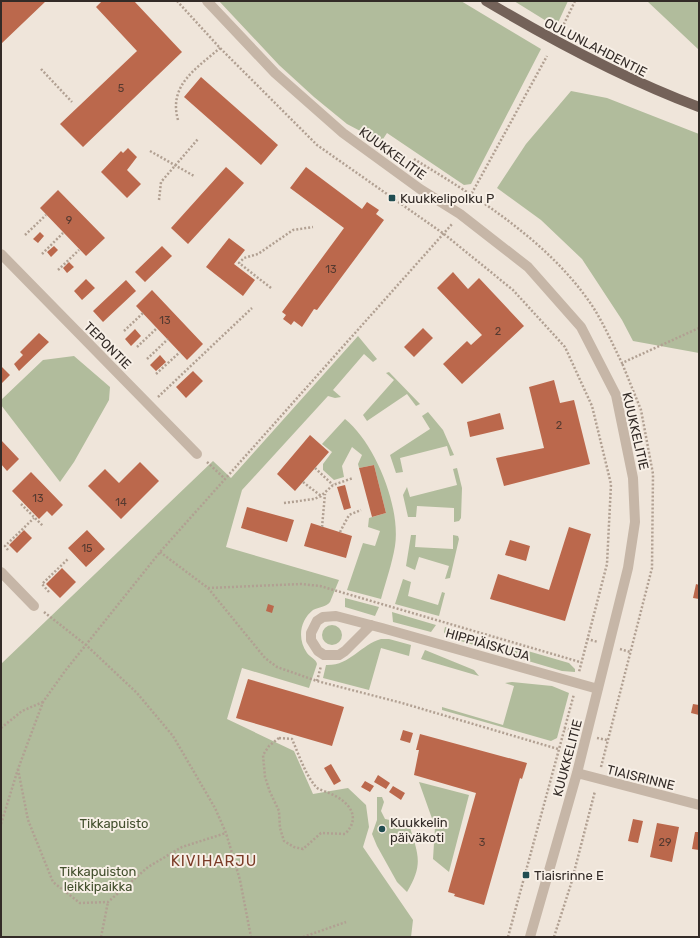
<svg xmlns="http://www.w3.org/2000/svg" width="700" height="938" font-family="Rubik,sans-serif">
  <style>
    .green { fill: #b1bc9c }
    .building { fill: #bb684c }
    .lines { fill: none; stroke-linecap: round; stroke-linejoin: round }
    .path { stroke: #b1a092; stroke-width: 2.5; stroke-dasharray: 2 2; stroke-linecap: butt }
    .minor { stroke: #c6b6a7; stroke-width: 10 }
    .major { stroke: #746259; stroke-width: 10 }
    .poi-dot { fill: #204d51; stroke: #f7efe6; stroke-width: 1.5 }
    .labels { text-anchor: middle; stroke-width: 4; stroke-linejoin: round; paint-order: stroke }
    .number-label { font-size: 11px; fill: #553a30 }
    .street-label { font-size: 13px; fill: #332b27; stroke: #f7efe6 }
    .poi-label { font-size: 13px; fill: #332b27; stroke: #f7efe6; text-anchor: start }
    .park-label { font-size: 13px; fill: #424f2d; stroke: #f7efe6 }
    .quarter-label { font-size: 15px; letter-spacing: 1px; fill: #7b3c27; stroke: #f7efe6 }
  </style>
  <rect width="100%" height="100%" fill="#efe5da"/>
  <path class="green" d="M 219,1 L 461,1 L 541,49 L 471,184 L 464,185 L 387,133 L 381,142 L 347,124 L 314,97 L 279,65 Z
    M 514,1 L 568,1 L 556,27 Z
    M 647,1 L 699,1 L 699,50 Z
    M 571,91 L 607,98 L 699,134 L 699,353 L 633,341 L 622,320 L 582,259 L 541,220 L 497,188 L 526,144 Z
    M 358,336 L 377,359 L 373,362 L 364,354 L 333,390 L 341,397 L 335,398 L 328,396 L 242,490 L 226,547 L 339,580 L 330,602 C 326,607 319,607 313,610 C 300,620 297,639 307,653 C 310,657 316,659 317,664 L 309,688 L 242,668 L 227,719 L 294,751 L 313,794 L 348,788 L 366,805 L 369,827 L 363,847 L 413,920 L 411,937 L 1,937 L 1,664 L 213,461 L 231,478 Z
    M 74,356 L 110,387 L 109,400 L 74,462 L 60,482 L 1,405 L 1,400 L 43,360 Z
    M 389,372 L 420,404 L 416,406 L 407,394 L 367,421 L 363,415 L 394,380 L 386,373 Z
    M 428,412 L 443,430 L 454,455 L 450,456 L 447,446 L 400,458 L 403,472 L 396,473 L 390,455 L 430,429 L 422,416 Z
    M 345,419 C 375,443 401,507 395,546 C 392,564 386,581 381,599 L 347,590 L 363,543 L 375,546 L 380,531 L 368,527 L 369,518 L 386,513 L 374,465 L 359,468 L 358,464 L 362,455 L 352,447 L 342,466 L 344,477 L 334,480 L 323,470 L 323,464 L 332,452 L 322,444 Z
    M 457,468 L 462,488 L 461,518 L 459,521 L 454,522 L 454,508 L 417,506 L 416,517 L 408,517 L 403,495 L 407,487 L 410,497 L 457,485 L 453,469 Z
    M 411,535 L 416,535 L 415,547 L 453,549 L 453,535 L 458,536 L 459,539 L 450,578 L 445,579 L 449,566 L 419,557 L 415,570 L 406,566 Z
    M 403,579 L 411,582 L 408,596 L 438,605 L 442,592 L 445,593 L 439,616 L 395,604 Z
    M 345,598 L 379,607 L 375,616 L 345,607 Z
    M 392,612 L 436,625 L 431,632 L 393,622 Z
    M322 635a10 10 0 1 1 20 0a10 10 0 1 1-20 0Z
    M 445,627 L 569,663 L 575,669 L 575,672 L 562,671 L 447,637 L 444,632 Z
    M 381,639 L 389,639 L 411,645 L 409,656 L 381,648 L 369,690 L 323,678 L 326,665 C 350,666 360,645 381,639 Z
    M 425,650 L 474,670 L 479,676 L 421,659 Z
    M 512,682 L 552,686 L 569,693 L 557,738 L 551,741 L 442,710 L 442,707 L 503,725 L 514,686 L 505,683 Z
    M 419,782 L 469,795 L 449,872 L 433,859 L 435,827 Z
    M 377,797 L 382,797 L 384,802 L 381,811 L 385,819 L 409,824 C 418,855 424,863 407,892 L 397,882 L 377,846 L 372,834 L 377,820 Z"/>
  <path class="building" d="M 1,1 L 46,1 L 1,44 Z
    M 102,1 L 134,1 L 182,52 L 83,147 L 60,124 L 137,51 L 96,7 Z
    M 201,77 L 278,145 L 261,165 L 184,97 Z
    M 128,148 L 137,157 L 127,170 L 141,184 L 127,198 L 101,172 L 121,151 L 123,153 Z
    M 226,167 L 244,183 L 188,244 L 171,228 Z
    M 306,167 L 362,209 L 367,202 L 379,210 L 376,214 L 384,220 L 317,310 L 314,309 L 302,327 L 294,321 L 291,325 L 283,319 L 286,315 L 282,312 L 344,228 L 290,188 Z
    M 58,190 L 105,238 L 86,256 L 40,208 Z
    M 40,232 L 44,236 L 38,243 L 33,239 Z
    M 229,238 L 245,250 L 234,264 L 255,280 L 243,296 L 206,267 Z
    M 54,246 L 58,250 L 51,257 L 47,252 Z
    M 162,246 L 172,256 L 145,282 L 135,272 Z
    M 69,262 L 74,267 L 67,273 L 63,268 Z
    M 453,272 L 468,289 L 479,278 L 524,326 L 462,384 L 443,364 L 467,341 L 471,345 L 482,335 L 437,288 Z
    M 86,279 L 95,288 L 82,300 L 74,291 Z
    M 126,280 L 136,291 L 103,322 L 93,311 Z
    M 152,290 L 203,344 L 187,360 L 136,306 Z
    M 423,328 L 433,338 L 414,357 L 404,347 Z
    M 135,329 L 141,336 L 131,346 L 125,339 Z
    M 39,333 L 49,342 L 19,371 L 14,364 L 23,355 L 20,352 Z
    M 160,355 L 166,362 L 156,371 L 150,365 Z
    M 1,366 L 10,375 L 1,384 Z
    M 193,371 L 203,381 L 186,398 L 176,387 Z
    M 554,380 L 560,403 L 574,400 L 590,464 L 504,486 L 496,458 L 544,448 L 529,387 Z
    M 500,413 L 504,429 L 470,437 L 467,422 Z
    M 310,435 L 329,452 L 295,491 L 277,474 Z
    M 1,440 L 19,459 L 7,471 L 1,464 Z
    M 140,462 L 159,481 L 121,519 L 88,486 L 105,469 L 119,483 Z
    M 374,465 L 386,513 L 372,517 L 359,468 Z
    M 31,472 L 63,505 L 52,516 L 47,511 L 39,519 L 12,491 Z
    M 345,485 L 351,508 L 344,510 L 337,487 Z
    M 247,507 L 294,520 L 287,542 L 241,528 Z
    M 311,523 L 352,536 L 346,558 L 304,546 Z
    M 569,527 L 591,534 L 565,621 L 490,599 L 498,574 L 549,590 Z
    M 24,530 L 32,538 L 17,553 L 9,545 Z
    M 87,530 L 105,549 L 86,567 L 68,548 Z
    M 510,540 L 530,546 L 526,561 L 505,555 Z
    M 62,568 L 76,582 L 60,598 L 46,584 Z
    M 696,584 L 699,585 L 699,599 L 693,598 Z
    M 268,604 L 274,606 L 272,613 L 266,611 Z
    M 248,679 L 344,707 L 332,746 L 236,718 Z
    M 693,704 L 699,705 L 699,715 L 691,713 Z
    M 403,730 L 413,733 L 410,743 L 400,740 Z
    M 420,734 L 527,763 L 522,779 L 520,778 L 484,905 L 454,896 L 455,894 L 448,892 L 476,793 L 414,775 L 419,750 L 416,750 Z
    M 331,764 L 341,781 L 334,785 L 324,768 Z
    M 378,775 L 390,783 L 386,789 L 374,782 Z
    M 365,781 L 374,786 L 370,792 L 361,787 Z
    M 393,786 L 405,793 L 401,800 L 389,792 Z
    M 633,819 L 643,821 L 638,843 L 628,841 Z
    M 657,823 L 679,827 L 672,862 L 650,857 Z
    M 695,832 L 699,832 L 699,850 L 692,849 Z"/>
  <g class="lines">
    <path class="path" d="M 177,1 L 220,48 L 317,145 L 444,234 L 513,290 L 565,347 L 592,406 L 611,484 L 607,564 L 579,672
      M 562,28 L 575,1
      M 41,69 L 72,102
      M 178,120 C 168,85 197,68 220,48
      M 150,151 L 194,176
      M 414,159 C 478,198 547,240 591,304 C 603,322 612,343 622,363 L 699,328
      M 159,200 L 161,182 L 198,139
      M 466,204 L 547,56
      M 25,235 L 46,215
      M 42,254 L 63,233
      M 58,270 L 79,250
      M 271,288 L 239,263 L 244,258 L 258,254 L 293,230 L 313,227
      M 124,331 L 143,313
      M 137,347 L 157,328
      M 147,359 L 168,339
      M 156,374 L 180,352
      M 158,397 L 252,308
      M 207,462 L 224,478
      M 315,468 L 333,485
      M 303,482 L 321,496
      M 284,503 L 314,499 L 321,496 L 333,485 L 353,478
      M 21,504 L 43,526
      M 322,527 L 325,494
      M 340,532 L 349,515 L 361,510
      M 8,550 L 5,546 L 34,518
      M 160,552 L 208,588 L 265,658 L 277,667 L 317,681 L 402,703 L 558,749
      M 208,588 L 301,584 L 320,586 L 580,662
      M 49,592 L 42,584 L 68,559
      M 44,612 L 86,645 L 137,693 L 173,736 L 215,808 L 226,833 L 240,880 L 251,937
      M 587,639 L 598,642
      M 620,649 L 630,652
      M 317,681 L 321,666
      M 1,728 L 22,711 L 43,702
      M 564,728 L 575,731
      M 279,738 L 292,739 C 299,755 305,774 316,787 C 319,790 325,791 329,793 C 349,801 362,817 345,834 L 321,833 L 303,849 L 294,847 L 284,841 L 280,828 L 279,811 L 270,792 L 265,777 L 263,755 L 269,746 Z
      M 597,738 L 607,740
      M 601,767 L 652,568 L 653,474 L 641,410 L 622,363
      M 18,769 L 28,820 L 53,882 L 80,903 L 108,902 L 148,867 L 182,847 L 226,833
      M 1,824 L 18,769 L 43,702 L 65,671 L 160,552 L 453,223
      M 101,937 L 108,902
      M 303,937 L 346,922
      M 508,937 L 574,694
      M 554,937 L 571,884 L 595,791"/>
    <path class="minor" d="M 207,1 L 275,73 L 343,133 L 420,189 L 460,214 L 528,267 L 581,327 L 616,395 L 633,478 L 635,522 L 628,568 L 577,773 L 530,937
      M 1,254 L 197,454
      M 1,572 L 34,606
      M 371,625 L 345,651 L 339,655 L 324,655 L 318,651 L 311,640 L 311,633 L 317,621 L 323,617 L 336,616 L 382,628 L 598,689
      M 577,773 L 699,805"/>
    <path class="major" d="M 486,1 C 555,42 624,79 699,107"/>
  </g>
  <g class="poi-dot">
    <rect x="388" y="194" width="8" height="8" rx="2"/>
    <circle cx="382" cy="829" r="4"/>
    <rect x="522" y="871" width="8" height="8" rx="2"/>
  </g>
  <g class="labels">
    <g class="number-label">
      <text x="121" y="92">5</text>
      <text x="69" y="224">9</text>
      <text x="331" y="273">13</text>
      <text x="165" y="324">13</text>
      <text x="498" y="335">2</text>
      <text x="559" y="429">2</text>
      <text x="38" y="502">13</text>
      <text x="121" y="506">14</text>
      <text x="87" y="552">15</text>
      <text x="482" y="846">3</text>
      <text x="665" y="846">29</text>
    </g>
    <g class="street-label">
      <text transform="translate(596 47) rotate(27)" y="5">OULUNLAHDENTIE</text>
      <text transform="translate(393 153) rotate(36)" y="5">KUUKKELITIE</text>
      <text transform="translate(108 345) rotate(45)" y="5">TEPONTIE</text>
      <text transform="translate(636 431) rotate(77)" y="5">KUUKKELITIE</text>
      <text transform="translate(488 644) rotate(16)" y="5">HIPPIÄISKUJA</text>
      <text transform="translate(567 758) rotate(-75)" y="5">KUUKKELITIE</text>
      <text transform="translate(641 777) rotate(14)" y="5">TIAISRINNE</text>
    </g>
    <g class="poi-label">
      <text x="400" y="203">Kuukkelipolku P</text>
      <text x="390" y="827">Kuukkelin<tspan x="390" dy="15">päiväkoti</tspan></text>
      <text x="534" y="880">Tiaisrinne E</text>
    </g>
    <g class="park-label">
      <text x="114" y="828">Tikkapuisto</text>
      <text x="98" y="876">Tikkapuiston<tspan x="98" dy="15">leikkipaikka</tspan></text>
    </g>
    <g class="quarter-label">
      <text x="214" y="866">KIVIHARJU</text>
    </g>
  </g>
  <rect width="700" height="938" fill="none" stroke="#332b27" stroke-width="4"/>
</svg>
